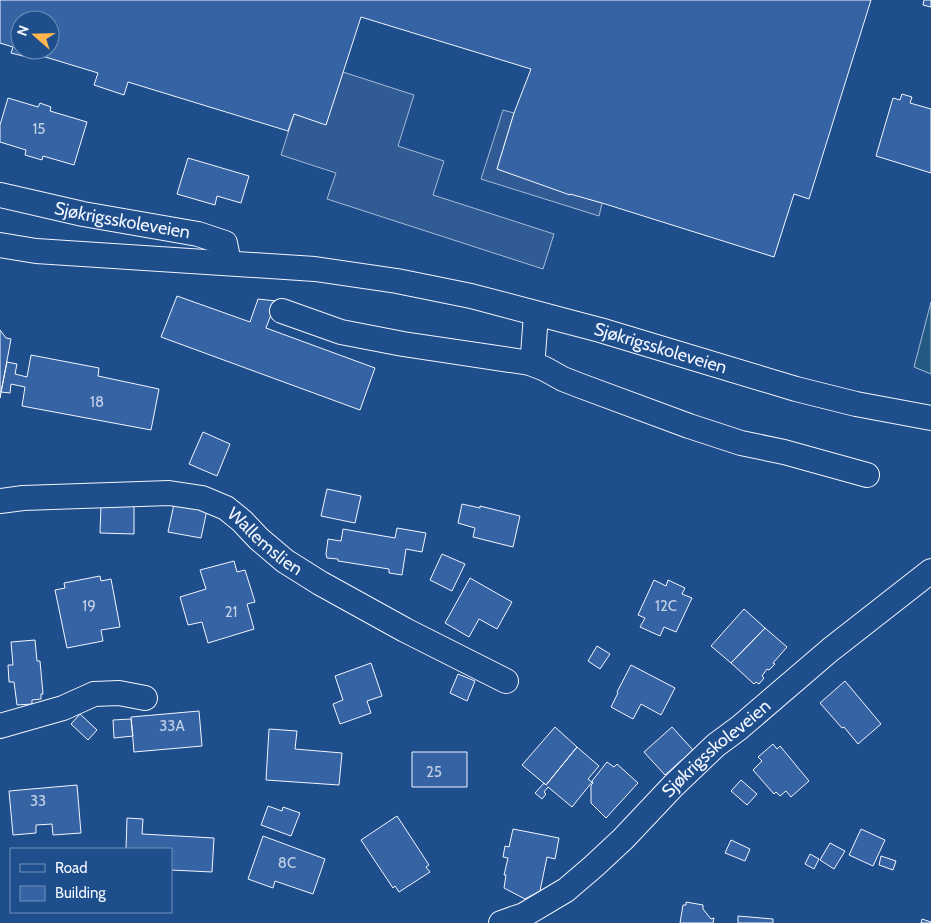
<svg xmlns="http://www.w3.org/2000/svg" width="931" height="923" font-family="Cabin,sans-serif">
  <style>
    .green { fill: #245a82; stroke: #a8bbd7 }
    .parking { fill: #305b95; stroke: #a8bbd7 }
    .building { fill: #3563a3; stroke: #f2f6ff; fill-rule: evenodd }
    .lines { fill: none; stroke-linecap: round; stroke-linejoin: round }
    .minor-casing { stroke: #f2f6ff; stroke-width: 26 }
    .minor { stroke: #1f4e8c; stroke-width: 24 }
    .labels { text-anchor: middle; stroke-width: 4; stroke-linejoin: round; paint-order: stroke }
    .number-label { font-size: 15px; fill: #c3d1e8 }
    .street-label { font-size: 18px; fill: #f2f6ff; stroke: #1f4e8c }
  </style>
  <rect width="100%" height="100%" fill="#1f4e8c"/>
  <path class="green" d="M 931,302 L 931,374 L 914,367 Z"/>
  <path class="parking" d="M 343,72 L 414,95 L 398,146 L 444,161 L 433,195 L 554,234 L 543,269 L 327,199 L 336,173 L 281,155 L 294,114 L 326,124 Z
    M 503,110 L 514,113 L 497,169 L 602,203 L 599,216 L 481,179 Z"/>
  <path class="building" d="M 0,0 L 871,0 L 809,199 L 794,194 L 774,257 L 602,203 L 570,194 L 570,195 L 497,169 L 514,113 L 531,69 L 361,17 L 326,125 L 294,114 L 288,131 L 128,82 L 124,95 L 94,85 L 98,73 L 29,52 L 27,57 L 11,53 L 13,47 L 0,43 ZM 20,20 L 50,20 L 50,50 L 20,50 Z
    M 924,0 L 931,0 L 931,7 L 923,5 Z
    M 902,94 L 912,97 L 910,103 L 931,109 L 931,173 L 876,156 L 893,98 L 900,100 Z
    M 8,98 L 38,107 L 40,103 L 51,107 L 50,111 L 87,122 L 74,165 L 43,156 L 42,160 L 25,155 L 26,150 L 0,142 L 0,125 Z
    M 188,158 L 249,176 L 241,203 L 217,196 L 215,205 L 177,194 Z
    M 177,296 L 250,322 L 258,299 L 276,301 L 266,328 L 375,368 L 360,410 L 161,337 Z
    M 0,330 L 6,338 L 11,339 L 0,398 Z
    M 31,355 L 99,368 L 98,376 L 159,389 L 151,430 L 22,406 L 25,387 L 11,384 L 10,393 L 1,392 L 7,362 L 17,364 L 15,374 L 27,377 Z
    M 203,432 L 230,444 L 217,476 L 189,464 Z
    M 327,489 L 361,496 L 355,523 L 321,516 Z
    M 174,504 L 207,510 L 201,538 L 168,532 Z
    M 462,504 L 480,508 L 480,506 L 520,516 L 513,547 L 473,537 L 475,528 L 458,523 Z
    M 101,506 L 134,506 L 134,534 L 100,533 Z
    M 397,528 L 426,533 L 422,552 L 406,549 L 402,575 L 389,573 L 389,569 L 338,561 L 338,559 L 327,558 L 326,554 L 328,539 L 341,541 L 343,529 L 395,538 Z
    M 442,554 L 465,564 L 452,591 L 430,580 Z
    M 234,561 L 237,572 L 245,570 L 255,602 L 247,604 L 254,629 L 208,643 L 202,622 L 188,625 L 180,597 L 206,589 L 200,570 Z
    M 100,576 L 101,581 L 111,579 L 120,627 L 101,630 L 103,641 L 67,648 L 55,590 L 65,588 L 64,583 Z
    M 470,578 L 512,602 L 497,629 L 479,619 L 469,637 L 445,623 Z
    M 654,580 L 666,586 L 668,580 L 685,588 L 682,594 L 692,598 L 676,632 L 664,627 L 660,636 L 640,627 L 645,618 L 638,615 Z
    M 744,609 L 765,628 L 731,663 L 711,646 Z
    M 765,628 L 787,647 L 773,663 L 775,664 L 769,670 L 767,669 L 762,676 L 764,678 L 759,684 L 756,682 L 754,684 L 731,663 Z
    M 35,640 L 37,661 L 40,661 L 43,694 L 41,694 L 41,699 L 32,700 L 32,704 L 17,705 L 14,682 L 9,682 L 8,665 L 13,665 L 11,642 Z
    M 597,646 L 610,654 L 600,669 L 588,661 Z
    M 371,663 L 382,696 L 367,701 L 371,713 L 340,724 L 333,704 L 343,700 L 335,676 Z
    M 631,665 L 675,688 L 661,715 L 641,704 L 633,719 L 611,707 L 618,693 L 617,692 Z
    M 458,674 L 475,681 L 467,701 L 450,693 Z
    M 845,681 L 881,724 L 858,744 L 844,727 L 842,728 L 820,703 Z
    M 199,711 L 202,746 L 134,752 L 131,717 Z
    M 80,714 L 97,730 L 88,740 L 71,724 Z
    M 131,719 L 133,736 L 114,738 L 113,720 Z
    M 555,727 L 577,747 L 546,785 L 522,765 Z
    M 672,727 L 693,750 L 665,775 L 644,752 Z
    M 269,729 L 297,731 L 295,749 L 342,753 L 339,785 L 266,780 Z
    M 773,744 L 777,749 L 780,746 L 809,781 L 791,797 L 786,791 L 780,796 L 776,792 L 774,794 L 753,770 L 762,761 L 758,757 Z
    M 577,747 L 599,766 L 588,779 L 592,782 L 572,807 L 548,787 L 544,792 L 546,794 L 542,799 L 535,793 L 544,783 L 546,785 Z
    M 412,752 L 467,752 L 467,787 L 412,787 Z
    M 607,762 L 614,767 L 617,764 L 638,783 L 606,818 L 591,803 L 591,785 L 593,783 L 592,781 Z
    M 741,780 L 757,794 L 747,805 L 731,791 Z
    M 77,785 L 81,833 L 53,835 L 52,824 L 36,825 L 36,833 L 13,835 L 9,791 Z
    M 268,806 L 282,811 L 283,807 L 300,813 L 291,836 L 261,825 Z
    M 397,816 L 429,865 L 426,867 L 430,872 L 399,892 L 395,886 L 393,888 L 361,840 Z
    M 127,818 L 143,819 L 142,834 L 214,838 L 212,872 L 171,870 L 171,849 L 126,849 Z
    M 513,829 L 559,838 L 555,859 L 547,857 L 540,891 L 525,899 L 504,888 L 506,875 L 504,875 L 508,858 L 503,857 L 505,846 L 509,847 Z
    M 861,829 L 885,840 L 873,866 L 849,855 Z
    M 263,836 L 325,859 L 313,894 L 275,881 L 273,888 L 248,879 Z
    M 731,840 L 750,849 L 745,861 L 725,853 Z
    M 830,843 L 845,851 L 834,869 L 820,860 Z
    M 810,854 L 819,859 L 814,869 L 805,864 Z
    M 881,856 L 896,861 L 893,870 L 879,865 Z
    M 686,902 L 703,905 L 703,909 L 711,919 L 714,918 L 713,923 L 680,923 L 683,905 L 686,905 Z
    M 738,916 L 773,919 L 773,923 L 738,923 Z
    M 922,919 L 931,922 L 931,923 L 921,923 Z"/>
  <g class="lines">
    <g class="minor-casing">
      <g id="minor">
        <path id="s1" d="M 0,195 L 83,214 L 198,234 L 225,243 L 229,263"/>
        <path id="s2" d="M 0,245 L 36,251 L 315,269 L 397,281 L 471,296 L 600,330 L 796,389 L 856,404 L 931,418"/>
        <path d="M 282,311 L 341,332 L 403,344 L 530,363 L 533,355 L 536,314"/>
        <path d="M 530,363 L 545,369 L 563,379 L 581,386 L 689,426 L 741,443 L 784,452 L 867,475"/>
        <path id="s3" d="M 0,501 L 23,498 L 169,493 L 202,498 L 226,508 L 242,521 L 259,539 L 285,561 L 320,583 L 405,630 L 506,681"/>
        <path d="M 0,726 L 63,708 L 94,694 L 119,693 L 145,698"/>
        <path id="s4" d="M 501,923 L 524,915 L 566,890 L 594,866 L 623,839 L 673,786 L 716,745 L 739,728 L 830,650 L 931,571"/>
      </g>
    </g>
    <use href="#minor" class="minor"/>
  </g>
  <g class="labels">
    <g class="number-label">
      <text x="39" y="134">15</text>
      <text x="97" y="407">18</text>
      <text x="89" y="611">19</text>
      <text x="666" y="611">12C</text>
      <text x="231" y="617">21</text>
      <text x="172" y="731">33A</text>
      <text x="434" y="777">25</text>
      <text x="38" y="806">33</text>
      <text x="287" y="868">8C</text>
    </g>
    <g class="street-label">
      <text dy="6" stroke="none"><textPath href="#s1" startOffset="125">Sjøkrigsskoleveien</textPath></text>
      <text dy="6" stroke="none"><textPath href="#s2" startOffset="671">Sjøkrigsskoleveien</textPath></text>
      <text dy="6" stroke="none"><textPath href="#s3" startOffset="280">Wallemslien</textPath></text>
      <text dy="6" stroke="none"><textPath href="#s4" startOffset="280">Sjøkrigsskoleveien</textPath></text>
    </g>
  </g>
  <rect x="10" y="848" width="162" height="65" fill="#1f4e8c" stroke="#7391ba"/>
  <rect x="20" y="864" width="25" height="8" fill="#1f4e8c" stroke="#7391ba"/>
  <text x="55" y="873" font-size="15" fill="#f2f6ff">Road</text>
  <rect x="20" y="886" width="25" height="15" fill="#3563a3" stroke="#7391ba"/>
  <text x="55" y="898" font-size="15" fill="#f2f6ff">Building</text>
  <g transform="translate(35 35) rotate(290)"><circle r="24" fill="#1f4e8c" stroke="#7391ba"/>
  <path d="M0-4L9 19L0 12L-9 19Z" fill="#ffb74d"/>
  <text y="-8" font-size="14" font-weight="bold" text-anchor="middle" fill="#f2f6ff">N</text>
  </g>
</svg>
